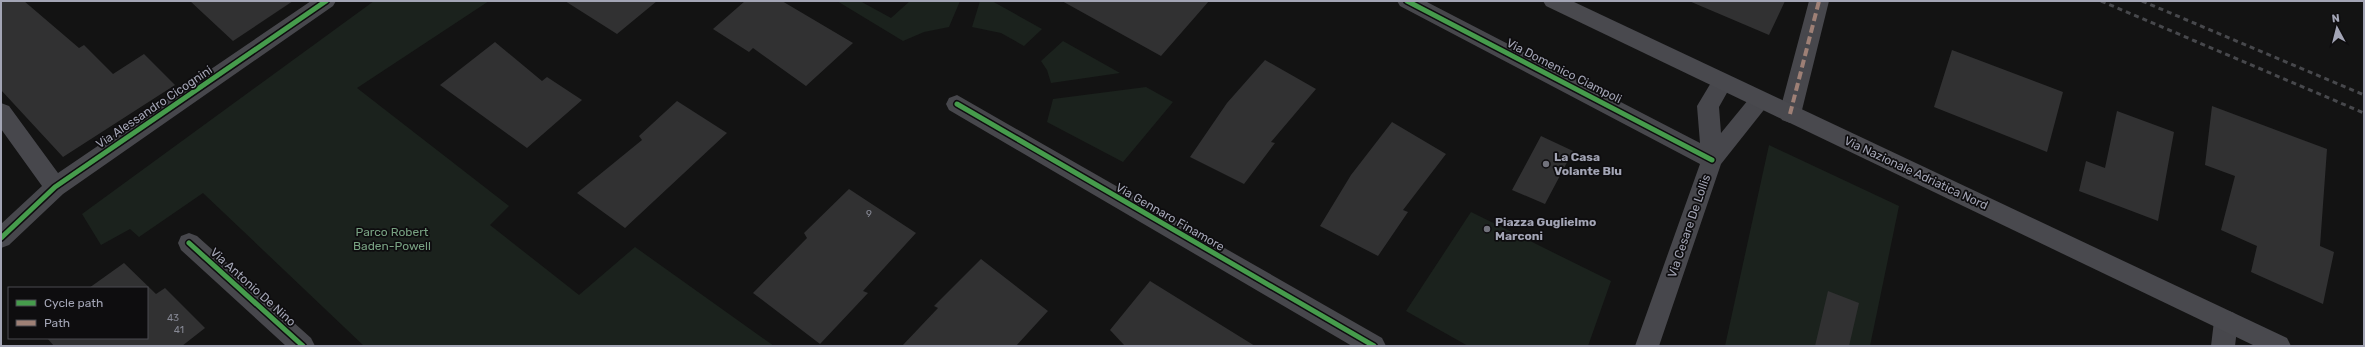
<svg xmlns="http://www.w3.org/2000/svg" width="2365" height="347" font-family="Rubik,sans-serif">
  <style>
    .green { fill: #1b221d }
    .building { fill: #313132 }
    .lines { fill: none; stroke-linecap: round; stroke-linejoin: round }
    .minor { fill: #47474c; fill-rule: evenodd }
    .major { fill: #49494e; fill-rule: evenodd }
    .rail { stroke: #47484c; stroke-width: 3; stroke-dasharray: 5 4; stroke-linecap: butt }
    .quiet { stroke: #9e8076; stroke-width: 4; stroke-dasharray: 8 4; stroke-linecap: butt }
    .cycleway-casing { stroke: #0e0d0f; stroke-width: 8 }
    .cycleway { stroke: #469c4c; stroke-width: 5 }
    .poi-dot { fill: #71727c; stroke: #0e0d0f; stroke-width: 1.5 }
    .labels { text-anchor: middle; stroke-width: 3.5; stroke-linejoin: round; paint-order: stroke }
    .number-label { font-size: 10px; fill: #868894 }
    .street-label { font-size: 12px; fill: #a3a5b5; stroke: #0e0d0f }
    .poi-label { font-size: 12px; font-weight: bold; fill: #a3a5b5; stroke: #0e0d0f; text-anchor: start }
    .park-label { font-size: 12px; fill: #78a282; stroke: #0e0d0f }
  </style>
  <rect width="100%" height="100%" fill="#131313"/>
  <path class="green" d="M 374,1 L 489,1 L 357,88 L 509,206 L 490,225 L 579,295 L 635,247 L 774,346 L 364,346 L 203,193 L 139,237 L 130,229 L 101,245 L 82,214 Z
    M 837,1 L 860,1 L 891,18 L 910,1 L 960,1 L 949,27 L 924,32 L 903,41 Z
    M 980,1 L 992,1 L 1042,29 L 1024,46 L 1001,33 L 972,27 Z
    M 1063,41 L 1120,73 L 1051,83 L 1047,70 L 1041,61 Z
    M 1146,87 L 1173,102 L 1123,162 L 1047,122 L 1053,99 Z
    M 1769,145 L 1899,206 L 1870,346 L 1725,346 Z
    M 1471,212 L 1611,281 L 1588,346 L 1468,346 L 1406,311 Z"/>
  <path class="building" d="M 1,1 L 24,1 L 79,48 L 84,45 L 113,74 L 144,54 L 175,85 L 63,157 L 1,90 Z
    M 190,1 L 293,1 L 233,41 Z
    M 565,1 L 657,1 L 617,34 Z
    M 745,1 L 782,1 L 853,43 L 806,86 L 753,48 L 749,52 L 713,29 Z
    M 1062,1 L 1209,1 L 1161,56 Z
    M 1689,1 L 1785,1 L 1769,35 Z
    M 495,42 L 542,81 L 547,77 L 582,100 L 527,148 L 440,85 Z
    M 1952,50 L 2063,92 L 2047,152 L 1934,107 Z
    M 1265,60 L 1316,89 L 1271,142 L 1275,143 L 1244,184 L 1190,157 L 1227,103 Z
    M 677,101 L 727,133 L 625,228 L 577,193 L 642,140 L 639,136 Z
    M 2212,106 L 2327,149 L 2320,246 L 2334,252 L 2323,304 L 2251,272 L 2257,246 L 2221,230 L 2235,176 L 2205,165 Z
    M 2117,111 L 2174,132 L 2158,221 L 2079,191 L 2086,161 L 2105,168 Z
    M 1392,122 L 1446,154 L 1403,210 L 1408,212 L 1378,256 L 1320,226 L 1351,175 Z
    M 1541,136 L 1573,151 L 1545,204 L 1512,190 Z
    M 849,189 L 916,233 L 863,291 L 868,293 L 820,344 L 753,293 L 807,238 L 804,233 Z
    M 981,259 L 1048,311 L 1016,346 L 902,346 L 938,308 L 934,306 Z
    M 124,263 L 156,294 L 165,288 L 205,328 L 182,346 L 54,346 L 47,338 L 147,338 L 147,288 L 89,288 Z
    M 1150,281 L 1255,346 L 1125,346 L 1110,330 Z
    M 1828,291 L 1859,303 L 1849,346 L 1815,346 Z"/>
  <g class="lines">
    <path class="minor" d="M 311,1 L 336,1 L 333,6 L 63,194 L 9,245 L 1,248 L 1,224 L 42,186 L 1,129 L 1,103 L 9,106 L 58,173 Z
      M 1397,1 L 1425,1 L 1700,143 L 1697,106 L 1715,76 L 1722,74 L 1729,76 L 1733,82 L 1719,107 L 1721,133 L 1753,94 L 1760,91 L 1767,94 L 1771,100 L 1767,106 L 1721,164 L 1659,346 L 1635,346 L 1700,164 L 1400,6 Z
      M 1809,1 L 1829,1 L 1801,114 L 1798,120 L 1790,123 L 1782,120 L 1779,114 Z
      M 957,95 L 1382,338 L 1386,346 L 1352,346 L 949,110 L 946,104 L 949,98 Z
      M 189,233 L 197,236 L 311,338 L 315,346 L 286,346 L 181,250 L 178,243 L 181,236 Z
      M 2226,310 L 2234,313 L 2238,321 L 2235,346 L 2211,346 L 2214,321 L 2218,313 Z"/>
    <path class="major" d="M 1543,1 L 1572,1 L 2287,338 L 2291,346 L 2255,346 L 1546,6 Z"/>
    <path class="rail" d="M 2101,1 L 2364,113
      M 2142,1 L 2364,95"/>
    <path class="quiet" d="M 1790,114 L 1819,1"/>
    <g class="cycleway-casing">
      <path id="cycleway" d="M 1407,1 L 1712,160
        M 957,104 L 1374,346
        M 1,238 L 55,187 L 326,1
        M 189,243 L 303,346"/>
    </g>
    <use href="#cycleway" class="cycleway"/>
  </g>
  <g class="poi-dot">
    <circle cx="1546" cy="164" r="4"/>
    <circle cx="1487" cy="229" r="4"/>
  </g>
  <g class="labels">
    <g class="number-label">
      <text x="869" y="217">9</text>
      <text x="173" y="321">43</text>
      <text x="179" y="333">41</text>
    </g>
    <g class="street-label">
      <text transform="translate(1564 71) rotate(27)" y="4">Via Domenico Ciampoli</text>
      <text transform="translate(154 107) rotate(-34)" y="4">Via Alessandro Cicognini</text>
      <text transform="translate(1916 173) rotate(25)" y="4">Via Nazionale Adriatica Nord</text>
      <text transform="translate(1170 217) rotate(30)" y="4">Via Gennaro Finamore</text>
      <text transform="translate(1689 226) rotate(-71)" y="4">Via Cesare De Lollis</text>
      <text transform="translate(253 287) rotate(42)" y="4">Via Antonio De Nino</text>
    </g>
    <g class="poi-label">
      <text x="1554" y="161">La Casa<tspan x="1554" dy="14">Volante Blu</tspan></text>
      <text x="1495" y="226">Piazza Guglielmo<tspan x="1495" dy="14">Marconi</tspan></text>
    </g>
    <g class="park-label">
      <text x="392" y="236">Parco Robert<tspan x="392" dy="14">Baden-Powell</tspan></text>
    </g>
  </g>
  <rect width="2365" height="347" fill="none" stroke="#a3a5b5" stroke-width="4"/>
  <rect x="8" y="287" width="140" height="52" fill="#0e0d0f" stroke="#4a4a51"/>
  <rect x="16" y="300" width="20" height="6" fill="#469c4c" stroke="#4a4a51"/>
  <text x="44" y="307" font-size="12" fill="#a3a5b5">Cycle path</text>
  <rect x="16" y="320" width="20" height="6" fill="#9e8076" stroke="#4a4a51"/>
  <text x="44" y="327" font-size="12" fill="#a3a5b5">Path</text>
  <g transform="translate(2337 28) rotate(353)" stroke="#0e0d0f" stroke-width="3" paint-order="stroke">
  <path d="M0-3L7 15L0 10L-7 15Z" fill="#a3a5b5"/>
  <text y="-6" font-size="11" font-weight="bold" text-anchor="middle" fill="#a3a5b5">N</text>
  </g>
</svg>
